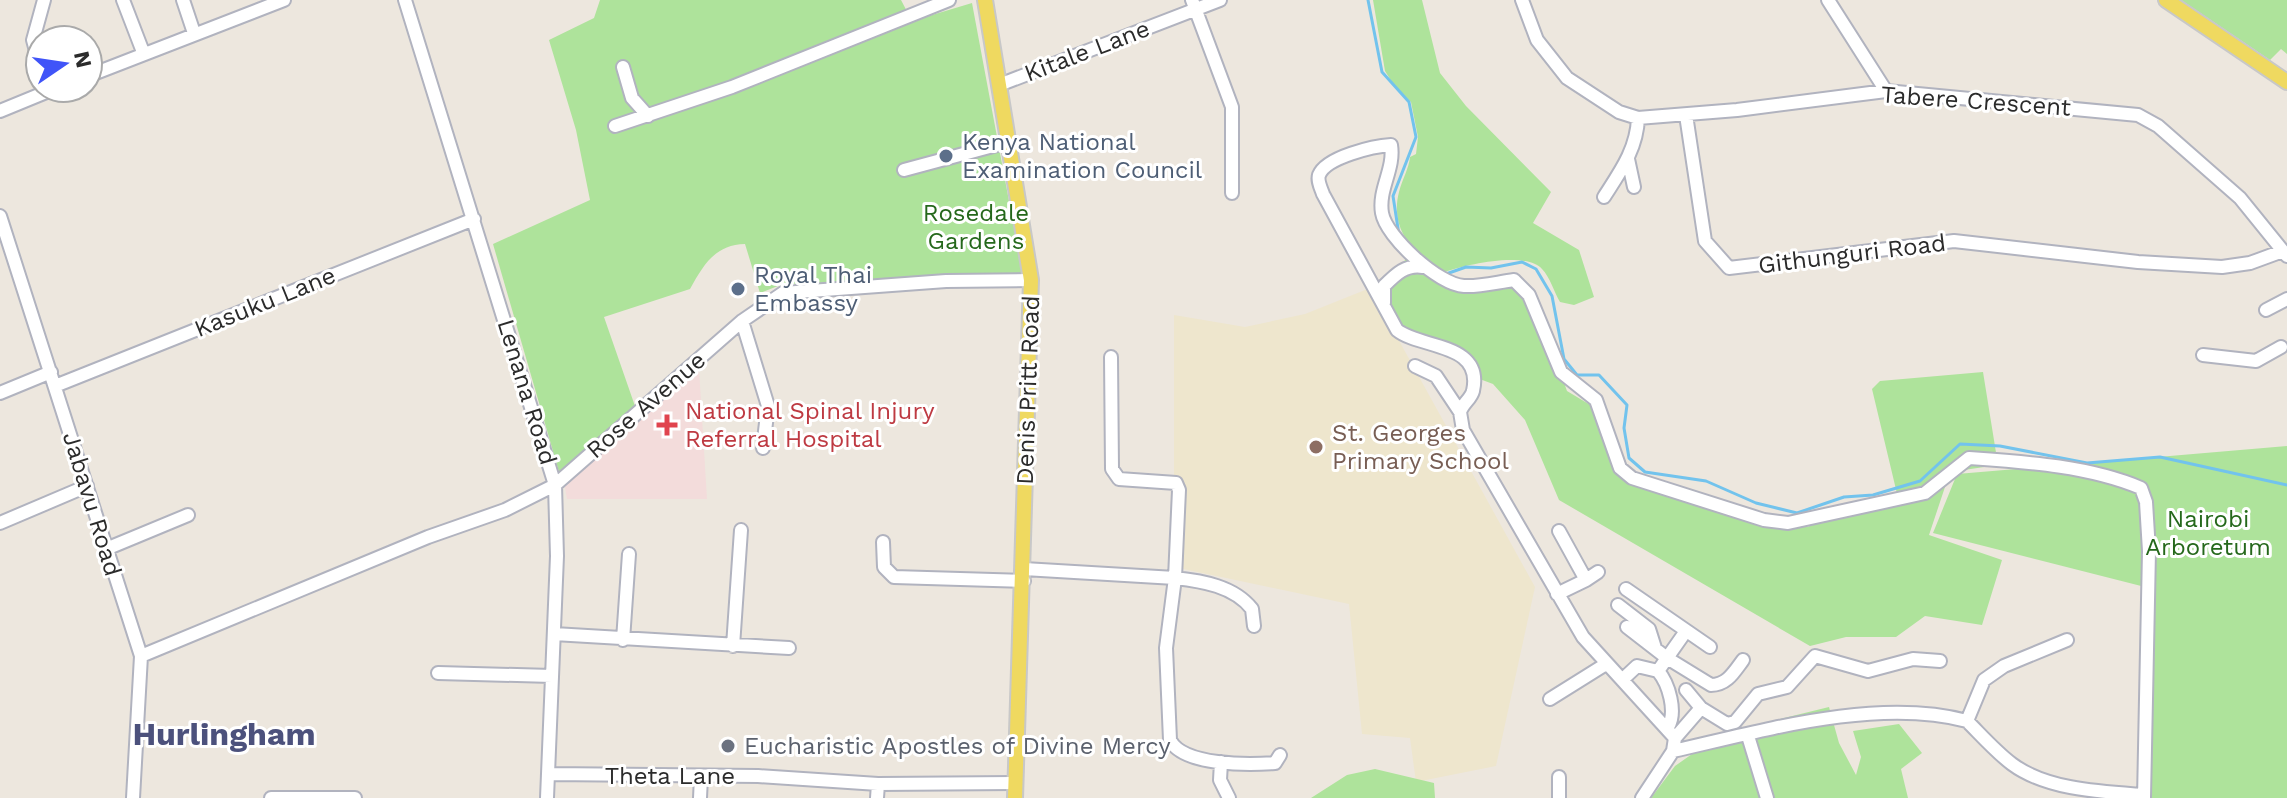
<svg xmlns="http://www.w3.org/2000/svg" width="2287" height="798" font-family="'Work Sans',sans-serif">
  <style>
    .education { fill: #eee6cd }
    .medical { fill: #f3dcdb }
    .green { fill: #aee39b }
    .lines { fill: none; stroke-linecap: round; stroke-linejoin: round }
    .stream { stroke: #72c3ed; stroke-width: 3 }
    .minor-casing { stroke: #b1b3bf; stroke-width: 16 }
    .major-casing { stroke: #c8c8c8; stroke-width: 18 }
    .minor { stroke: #fff; stroke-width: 12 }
    .major { stroke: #efd960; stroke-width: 14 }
    .service-dot { fill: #5c6f8a; stroke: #fff; stroke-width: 3 }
    .health-dot { fill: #e0444e; stroke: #fff; stroke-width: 3 }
    .education-dot { fill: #8d6e63; stroke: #fff; stroke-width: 3 }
    .worship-dot { fill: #6b7280; stroke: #fff; stroke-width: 3 }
    .labels { text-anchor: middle; stroke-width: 6; stroke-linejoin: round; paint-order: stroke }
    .street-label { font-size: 24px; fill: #2b2b2b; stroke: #fff }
    .service-label { font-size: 24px; fill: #4e5e75; stroke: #fff; text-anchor: start }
    .park-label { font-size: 24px; fill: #25681b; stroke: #fff }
    .health-label { font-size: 24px; fill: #be3a42; stroke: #fff; text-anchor: start }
    .education-label { font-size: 24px; fill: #785e54; stroke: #fff; text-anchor: start }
    .worship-label { font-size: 24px; fill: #5b616d; stroke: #fff; text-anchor: start }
    .district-label { font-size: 32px; font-weight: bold; fill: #4c517c; stroke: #fff }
  </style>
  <rect width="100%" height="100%" fill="#ede7de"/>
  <path class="education" d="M 1370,288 L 1535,587 L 1496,766 L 1416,782 L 1410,738 L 1362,734 L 1349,604 L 1174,567 L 1174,315 L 1245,327 L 1305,314 Z"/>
  <path class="medical" d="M 699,369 L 707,499 L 567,499 L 564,482 Z"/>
  <path class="green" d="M 600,0 L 901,0 L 912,21 L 972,3 L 1023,276 L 783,284 L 760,293 L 745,244 C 715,245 704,264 690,289 L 604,317 L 636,409 L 559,472 L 493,244 L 590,200 L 576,130 L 549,40 L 594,18 Z
    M 1373,0 L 1422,0 L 1440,73 L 1466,106 L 1551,192 L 1533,223 L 1579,250 L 1594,297 L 1574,305 L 1560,302 C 1554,292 1550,277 1542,269 C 1526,251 1467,264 1445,272 C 1415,257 1389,230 1399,192 C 1402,180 1409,168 1410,157 L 1416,154 L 1418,137 L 1411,102 L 1395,87 L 1385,71 Z
    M 2181,0 L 2287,0 L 2287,54 L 2281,49 L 2270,60 Z
    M 1407,256 L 1452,290 L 1514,284 C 1539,299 1557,363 1567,391 L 1597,409 L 1618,475 L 1709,504 L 1750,522 L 1780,526 L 1807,527 L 1852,511 L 1899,502 L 1872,389 L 1880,381 L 1983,372 L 1998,465 L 1950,472 L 1929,535 L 2002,560 L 1982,625 L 1925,616 L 1896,637 L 1846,637 L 1810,646 L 1559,500 L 1525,420 L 1493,384 L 1477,378 L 1458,351 L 1405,329 L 1385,297 Z
    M 2287,446 L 2287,798 L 2144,798 L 2153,589 L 1933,533 L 1957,474 Z
    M 1829,707 L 1839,743 L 1856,775 L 1861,757 L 1853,731 L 1899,724 L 1922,753 L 1901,769 L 1908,798 L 1651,798 L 1675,766 L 1722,733 Z
    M 1375,769 L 1434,783 L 1435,798 L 1311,798 L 1347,775 Z"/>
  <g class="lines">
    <path class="stream" d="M 1368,0 L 1382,72 L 1409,102 L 1416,137 L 1393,196 L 1399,235
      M 1446,274 L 1466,267 L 1491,268 L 1522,262 L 1536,269 L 1552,296 L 1564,359 L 1577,375 L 1599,375 L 1627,405 L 1624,428 L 1629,458 L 1645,472 L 1706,481 L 1756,503 L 1797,513 L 1844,497 L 1873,495 L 1920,481 L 1960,444 L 2000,446 L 2087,463 L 2160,457 L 2287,485"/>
    <g class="minor-casing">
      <path id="minor" d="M 123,0 L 143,52
        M 183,0 L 194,33
        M 405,0 L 555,485 L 557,556 L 547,798
        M 1192,0 L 1232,107 L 1232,193
        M 1522,0 L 1537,40 L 1567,78 L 1619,112 L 1638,118 L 1737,110 L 1886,91 L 2138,115 L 2158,126 L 2240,198 L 2287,256
        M 1828,0 L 1886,91
        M 40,66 L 33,40 L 44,0
        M 623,67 L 632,98 L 648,116
        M 88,76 L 284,0
        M 999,85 L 1220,0
        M 0,111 L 56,88
        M 1686,115 L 1705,241 L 1729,268 L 1954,241 L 2138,262 L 2222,267 L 2250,263 L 2280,252
        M 615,126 L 732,87 L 949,0
        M 1628,159 L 1634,187
        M 904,170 L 1008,142
        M 1604,197 C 1620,172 1637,149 1638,118
        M 0,216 L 141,656 L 133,798
        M 1384,303 L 1384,286 C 1396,274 1406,264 1423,267
        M 2266,310 L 2287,299
        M 742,321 L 768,406 L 763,448
        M 2203,355 L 2256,361 L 2281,347
        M 1415,366 L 1436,376 L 1460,412
        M 55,386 L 474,219
        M 0,393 L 51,372
        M 0,523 L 87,486
        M 1559,531 L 1586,580 L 1598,572
        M 883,542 L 884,567 L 894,577 L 1024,581
        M 106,549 L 188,515
        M 1024,569 L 1175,578 L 1179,490 L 1176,483 L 1119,479 L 1112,469 L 1111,357
        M 1626,589 L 1710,647
        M 1557,594 L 1586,580
        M 1618,605 L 1649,629 L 1655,648
        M 1254,626 L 1252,609 C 1234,586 1202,581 1175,578 L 1166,648 L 1170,740 C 1183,766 1249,765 1275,763 L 1280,755
        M 1627,627 L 1667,658 L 1686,631
        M 554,634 L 789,648
        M 623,640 L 629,554
        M 733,646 L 741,530
        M 141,656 L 428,537 L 505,510 L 555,485 L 742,321 L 783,293 L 946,281 L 1031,280
        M 1658,671 L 1667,658 L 1711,685 C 1727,685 1734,672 1743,660
        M 438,673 L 552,676
        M 1622,680 L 1637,666 L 1658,671 C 1669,684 1677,712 1668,727
        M 1686,690 L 1701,708
        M 1550,699 L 1606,664
        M 1967,721 C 1981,735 1996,752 2012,764 C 2047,790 2102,792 2144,795
        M 1748,736 L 1767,798
        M 1675,738 L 1701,708 L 1727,724 L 1735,722 L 1758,694 L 1787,687 L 1815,656 L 1868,671 L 1913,659 L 1940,661
        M 1673,751 C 1762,731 1877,697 1967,721 L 1984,680 L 2004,666 L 2067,640
        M 1221,762 L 1220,780 L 1229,798
        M 549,774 L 758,776 L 878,784 L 877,798
        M 1559,777 L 1559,798
        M 878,784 L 1015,783
        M 271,798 L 355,798
        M 700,798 L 701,777
        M 1642,798 L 1673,751 L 1675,738 L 1583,637 L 1463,430 L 1460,412 C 1463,403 1471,399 1473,391 C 1484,342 1420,349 1397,330 L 1323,194 C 1321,188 1317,181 1319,175 C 1326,157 1374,146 1391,145 C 1395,169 1378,189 1382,213 C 1386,237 1439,285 1464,286 C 1480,287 1498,282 1514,280 L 1529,295 L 1561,372 L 1596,400 L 1620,468 L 1632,478 L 1764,520 L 1788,523 L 1925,493 L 1969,458 C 2026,462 2089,466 2141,488 L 2146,502 L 2149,551 L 2144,798"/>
    </g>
    <g class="major-casing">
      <path id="major" d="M 985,0 L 1031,280 L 1015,798
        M 2166,0 L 2287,82"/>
    </g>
    <use href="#minor" class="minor"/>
    <use href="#major" class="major"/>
  </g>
  <g class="service-dot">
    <circle cx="946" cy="156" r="8"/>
    <circle cx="738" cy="289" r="8"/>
  </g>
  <path class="health-dot" d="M663 413h8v8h8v8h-8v8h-8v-8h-8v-8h8z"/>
  <circle class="education-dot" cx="1316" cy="447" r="8"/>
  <circle class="worship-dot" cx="728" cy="746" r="8"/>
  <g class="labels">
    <g class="street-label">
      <text transform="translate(1087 51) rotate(-21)" y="8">Kitale Lane</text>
      <text transform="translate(1976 101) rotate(4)" y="8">Tabere Crescent</text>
      <text transform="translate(1852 254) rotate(-7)" y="8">Githunguri Road</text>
      <text transform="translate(265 302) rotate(-22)" y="8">Kasuku Lane</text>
      <text transform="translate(1028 390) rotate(-88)" y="8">Denis Pritt Road</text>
      <text transform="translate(527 392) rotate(73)" y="8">Lenana Road</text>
      <text transform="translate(646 405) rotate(-41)" y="8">Rose Avenue</text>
      <text transform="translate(92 504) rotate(73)" y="8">Jabavu Road</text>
      <text x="670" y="784">Theta Lane</text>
    </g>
    <g class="service-label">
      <text x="962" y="150">Kenya National<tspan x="962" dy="28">Examination Council</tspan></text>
      <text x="754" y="283">Royal Thai<tspan x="754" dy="28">Embassy</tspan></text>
    </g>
    <g class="park-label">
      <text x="976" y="221">Rosedale<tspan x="976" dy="28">Gardens</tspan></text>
      <text x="2208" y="527">Nairobi<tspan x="2208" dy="28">Arboretum</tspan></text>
    </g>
    <g class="health-label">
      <text x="685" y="419">National Spinal Injury<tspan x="685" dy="28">Referral Hospital</tspan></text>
    </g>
    <g class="education-label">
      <text x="1332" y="441">St. Georges<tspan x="1332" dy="28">Primary School</tspan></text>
    </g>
    <g class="worship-label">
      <text x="744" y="754">Eucharistic Apostles of Divine Mercy</text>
    </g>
    <g class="district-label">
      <text x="224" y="745">Hurlingham</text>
    </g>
  </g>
  <g transform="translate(64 64) rotate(77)"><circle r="38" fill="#ffffff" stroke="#aaaaaa" stroke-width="2"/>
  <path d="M0-6L14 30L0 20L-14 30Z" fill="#4054f8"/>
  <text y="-12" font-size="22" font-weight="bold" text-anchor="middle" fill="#2b2b2b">N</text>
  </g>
</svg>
